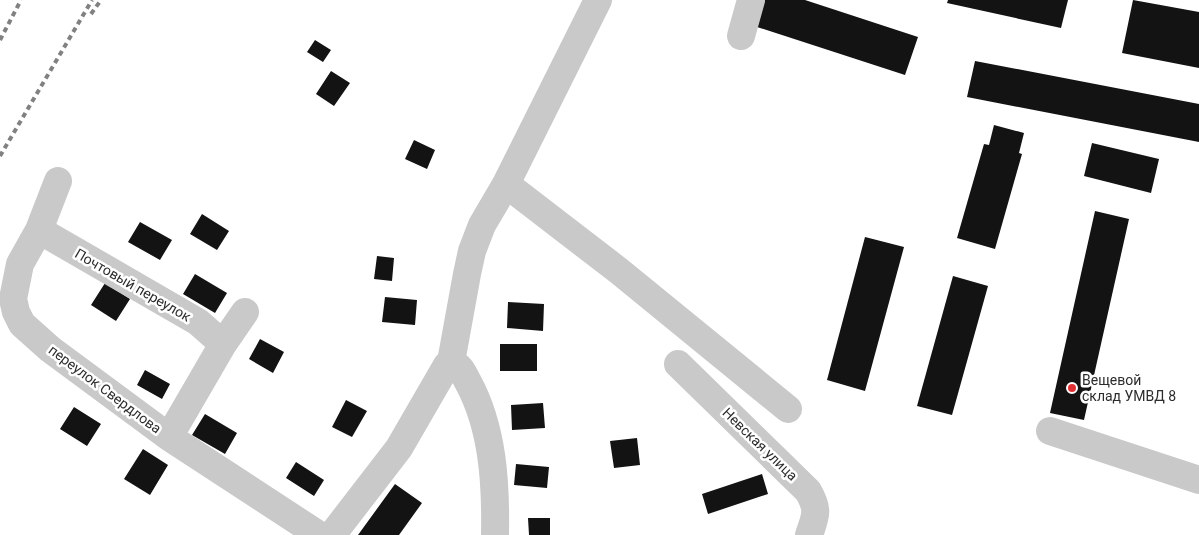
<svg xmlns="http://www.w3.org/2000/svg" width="1199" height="535" font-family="Roboto,sans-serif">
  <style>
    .building { fill: #131313 }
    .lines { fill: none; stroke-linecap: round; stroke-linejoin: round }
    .minor { stroke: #c9c9c9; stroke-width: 28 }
    .rail { stroke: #818181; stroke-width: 4; stroke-dasharray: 5 4; stroke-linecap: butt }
    .poi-dot { fill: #e13033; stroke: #fff; stroke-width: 2 }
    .labels { text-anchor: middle; stroke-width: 5; stroke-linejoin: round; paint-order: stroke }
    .street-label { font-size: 14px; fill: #2c2c2c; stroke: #fff }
    .poi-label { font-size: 14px; fill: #2c2c2c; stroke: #fff; text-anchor: start }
  </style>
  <rect width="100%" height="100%" fill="#fff"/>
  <path class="building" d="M 765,0 L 805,0 L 918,37 L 905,75 L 757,27 Z
    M 948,0 L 1068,0 L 1061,28 L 947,3 Z
    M 1133,0 L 1199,12 L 1199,68 L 1122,53 Z
    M 315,40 L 331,50 L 323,62 L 307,52 Z
    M 975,61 L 1199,104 L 1199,142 L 967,97 Z
    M 331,71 L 350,83 L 334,106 L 316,94 Z
    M 994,125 L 1024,133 L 1019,153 L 1022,154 L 995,249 L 957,238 L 984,144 L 989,145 Z
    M 414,140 L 435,150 L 427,169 L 405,159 Z
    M 1092,143 L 1159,159 L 1151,193 L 1084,176 Z
    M 1095,211 L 1129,219 L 1084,420 L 1050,413 Z
    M 202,214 L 229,231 L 217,250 L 190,234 Z
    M 140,222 L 172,240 L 160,260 L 128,242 Z
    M 865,237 L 904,247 L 865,391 L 827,380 Z
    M 377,256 L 394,258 L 392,281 L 374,279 Z
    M 195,274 L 227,293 L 215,313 L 183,294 Z
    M 953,276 L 988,286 L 952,415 L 917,406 Z
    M 105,283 L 130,299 L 116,321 L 91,305 Z
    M 385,297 L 417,300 L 415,325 L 382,322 Z
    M 508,302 L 544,304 L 543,331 L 507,328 Z
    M 260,339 L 284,352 L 273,373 L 249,359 Z
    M 500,344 L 537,344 L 537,371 L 500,371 Z
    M 145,370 L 170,384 L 162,399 L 137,385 Z
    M 346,400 L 367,411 L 352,437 L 332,427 Z
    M 543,403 L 545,428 L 512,430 L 511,405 Z
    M 74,407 L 101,424 L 87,446 L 60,429 Z
    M 205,414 L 237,433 L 225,454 L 192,435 Z
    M 637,438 L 640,465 L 614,468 L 610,441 Z
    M 143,449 L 168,465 L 150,495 L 124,479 Z
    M 296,462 L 324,480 L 314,496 L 286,478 Z
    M 516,464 L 549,467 L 547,488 L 514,485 Z
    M 762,474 L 768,494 L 708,514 L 702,494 Z
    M 395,484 L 422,503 L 399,535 L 358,535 Z
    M 528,518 L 550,518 L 550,535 L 529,535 Z"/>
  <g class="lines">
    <path class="minor" d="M 741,36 L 751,0
      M 58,181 L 39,230 L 20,264 L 13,299 L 16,312 L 22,324 L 50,349 L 169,437 L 319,535
      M 506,184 L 619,271 L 788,409
      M 39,230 L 198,322 L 223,344
      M 451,362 L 467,274 L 472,251 L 482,225 L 506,184 L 598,0
      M 451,362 C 461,366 463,373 468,382 C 493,428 496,483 495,535
      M 678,364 L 808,491 C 819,510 816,515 809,535
      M 1050,431 L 1199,480
      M 169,437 L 223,344 L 245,312
      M 332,535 L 399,448 L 447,365 L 451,362"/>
    <path class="rail" d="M 91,14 L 101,0
      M 0,40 L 21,0
      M 0,156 L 92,0"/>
  </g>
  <circle class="poi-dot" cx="1072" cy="388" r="5"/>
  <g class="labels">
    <g class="street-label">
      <text transform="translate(133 285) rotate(30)" y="5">Почтовый переулок</text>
      <text transform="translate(105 389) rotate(37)" y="5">переулок Свердлова</text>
      <text transform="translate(760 444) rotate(44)" y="5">Невская улица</text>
    </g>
    <g class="poi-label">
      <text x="1082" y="385">Вещевой<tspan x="1082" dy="16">склад УМВД 8</tspan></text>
    </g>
  </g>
</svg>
